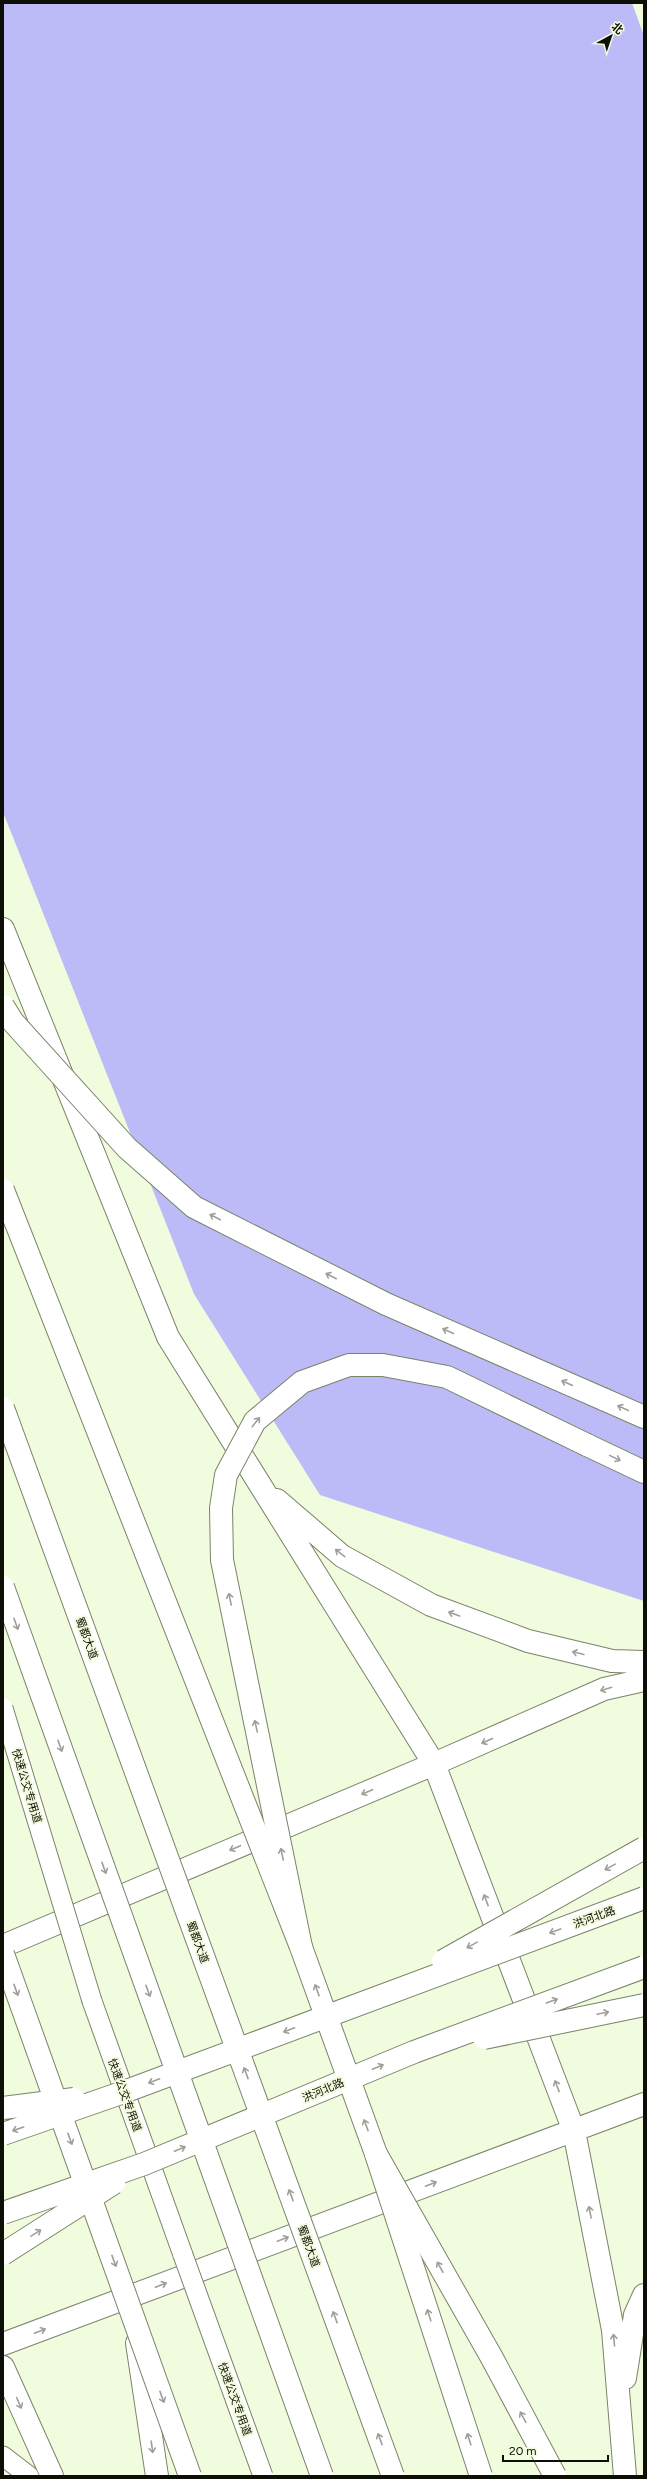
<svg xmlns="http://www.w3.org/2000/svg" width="647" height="2479" font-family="Figtree,'Noto Sans SC',sans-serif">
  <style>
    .green { fill: #bcbbf8 }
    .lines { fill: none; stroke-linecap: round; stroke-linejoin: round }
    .service-casing { stroke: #7a8368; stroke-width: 21 }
    .tertiary-casing { stroke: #7a8368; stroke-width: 24 }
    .primary-casing { stroke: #7a8368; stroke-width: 24 }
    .service { stroke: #fff; stroke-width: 19 }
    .tertiary { stroke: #fff; stroke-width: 22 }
    .primary { stroke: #fff; stroke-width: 22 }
    .service-bridge-casing { stroke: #7a8368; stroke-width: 21; stroke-linecap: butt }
    .secondary-bridge-casing { stroke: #7a8368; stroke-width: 24; stroke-linecap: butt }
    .primary-bridge-casing { stroke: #7a8368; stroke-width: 24; stroke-linecap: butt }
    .trunk-bridge-casing { stroke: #7a8368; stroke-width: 24; stroke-linecap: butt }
    .service-bridge { stroke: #fff; stroke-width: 19 }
    .secondary-bridge { stroke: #fff; stroke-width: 22 }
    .primary-bridge { stroke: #fff; stroke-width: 22 }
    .trunk-bridge { stroke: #fff; stroke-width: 22 }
    .oneway { stroke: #9e9f9b }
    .labels { text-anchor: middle; stroke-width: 4; stroke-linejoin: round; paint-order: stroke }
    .street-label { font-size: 11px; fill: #0d0f06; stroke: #f1fbdd }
  </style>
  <rect width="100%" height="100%" fill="#f1fbdd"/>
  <path class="green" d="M 3,3 L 632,3 L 644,36 L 644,1601 L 320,1495 L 194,1294 L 3,812 Z"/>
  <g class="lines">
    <g class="service-casing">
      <path id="service" d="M 92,2001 L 183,2255
        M 3,2456 L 29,2476"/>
    </g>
    <g class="tertiary-casing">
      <path id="tertiary" d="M 3,929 L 168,1337 L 434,1764 L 574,2131 L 613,2330 L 625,2476
        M 277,1500 L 342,1556 L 431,1605 L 528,1641 L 612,1661 L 644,1662
        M 3,1946 L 434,1764 L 604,1689 L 644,1680
        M 3,2344 L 644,2104
        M 3,2367 L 52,2476
        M 625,2378 L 635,2315 L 644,2295"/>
    </g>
    <g class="primary-casing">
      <path id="primary" d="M 603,1399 L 644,1417
        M 587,1445 L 644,1472
        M 137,2343 L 157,2476"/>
    </g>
    <use href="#service" class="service"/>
    <use href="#tertiary" class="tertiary"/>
    <use href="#primary" class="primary"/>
    <g class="service-bridge-casing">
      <path id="service-bridge" d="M 3,1708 L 92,2001
        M 183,2255 L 263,2476"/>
    </g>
    <g class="secondary-bridge-casing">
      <path id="secondary-bridge" d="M 3,1190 L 301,1947 L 376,2154 L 481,2476
        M 3,1954 L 190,2476"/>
    </g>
    <g class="primary-bridge-casing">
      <path id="primary-bridge" d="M 3,1006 L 13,1022 L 127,1148 L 194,1207 L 386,1304 L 603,1399
        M 301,1947 L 222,1560 L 221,1508 L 226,1475 L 255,1421 L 302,1382 L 349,1365 L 383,1365 L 447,1377 L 587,1445
        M 443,1961 L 644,1848
        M 484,2038 L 644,2005
        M 3,2108 L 74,2099
        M 3,2134 L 121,2093 L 644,1898
        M 376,2154 L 492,2358 L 555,2476
        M 3,2213 L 144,2164 L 414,2052 L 644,1967
        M 3,2254 L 114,2183"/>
    </g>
    <g class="trunk-bridge-casing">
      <path id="trunk-bridge" d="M 3,1408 L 393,2476
        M 3,1587 L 322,2476"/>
    </g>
    <use href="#service-bridge" class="service-bridge"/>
    <use href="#secondary-bridge" class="secondary-bridge"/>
    <use href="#primary-bridge" class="primary-bridge"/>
    <use href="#trunk-bridge" class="trunk-bridge"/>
  </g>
  <defs><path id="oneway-shaft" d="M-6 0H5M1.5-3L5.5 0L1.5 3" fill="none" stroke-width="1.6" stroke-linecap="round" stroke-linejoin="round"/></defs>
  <g class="oneway">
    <use href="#oneway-shaft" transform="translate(215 1217) rotate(-153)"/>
    <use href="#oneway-shaft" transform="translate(331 1276) rotate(-153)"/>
    <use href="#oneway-shaft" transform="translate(448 1331) rotate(-156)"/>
    <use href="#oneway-shaft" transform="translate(567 1383) rotate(-156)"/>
    <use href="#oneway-shaft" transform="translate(623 1408) rotate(-156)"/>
    <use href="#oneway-shaft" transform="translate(256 1422) rotate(-51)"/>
    <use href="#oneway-shaft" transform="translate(615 1458) rotate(26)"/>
    <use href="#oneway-shaft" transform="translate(340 1553) rotate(-142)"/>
    <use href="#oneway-shaft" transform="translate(230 1599) rotate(-102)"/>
    <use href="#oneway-shaft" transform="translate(454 1614) rotate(-160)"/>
    <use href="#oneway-shaft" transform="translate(16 1624) rotate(70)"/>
    <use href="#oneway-shaft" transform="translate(578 1653) rotate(-166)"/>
    <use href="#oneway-shaft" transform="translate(606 1689) rotate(163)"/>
    <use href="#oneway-shaft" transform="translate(256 1726) rotate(-102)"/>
    <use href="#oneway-shaft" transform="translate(487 1741) rotate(156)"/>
    <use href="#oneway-shaft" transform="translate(60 1746) rotate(70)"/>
    <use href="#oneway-shaft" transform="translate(367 1792) rotate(157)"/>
    <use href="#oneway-shaft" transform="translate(235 1848) rotate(157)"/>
    <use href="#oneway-shaft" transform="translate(282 1854) rotate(-102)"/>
    <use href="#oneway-shaft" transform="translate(610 1867) rotate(151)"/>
    <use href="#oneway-shaft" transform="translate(104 1868) rotate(70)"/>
    <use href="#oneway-shaft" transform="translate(486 1900) rotate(-111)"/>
    <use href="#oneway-shaft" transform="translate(555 1931) rotate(160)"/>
    <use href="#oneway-shaft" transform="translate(472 1945) rotate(151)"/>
    <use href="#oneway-shaft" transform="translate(16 1990) rotate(70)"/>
    <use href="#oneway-shaft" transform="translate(317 1990) rotate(-110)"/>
    <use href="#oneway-shaft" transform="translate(148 1991) rotate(70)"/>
    <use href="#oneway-shaft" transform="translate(552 2001) rotate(-20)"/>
    <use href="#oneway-shaft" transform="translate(603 2013) rotate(-12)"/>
    <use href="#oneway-shaft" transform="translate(289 2030) rotate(159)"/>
    <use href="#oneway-shaft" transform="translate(378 2067) rotate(-23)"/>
    <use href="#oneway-shaft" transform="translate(246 2073) rotate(-110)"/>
    <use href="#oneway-shaft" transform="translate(154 2081) rotate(159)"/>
    <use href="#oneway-shaft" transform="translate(557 2086) rotate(-111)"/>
    <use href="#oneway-shaft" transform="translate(366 2125) rotate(-110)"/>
    <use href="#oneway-shaft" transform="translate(18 2129) rotate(161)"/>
    <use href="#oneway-shaft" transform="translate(70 2139) rotate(70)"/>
    <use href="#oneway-shaft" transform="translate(180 2149) rotate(-23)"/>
    <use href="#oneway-shaft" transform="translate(431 2184) rotate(-21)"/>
    <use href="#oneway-shaft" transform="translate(291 2195) rotate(-110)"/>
    <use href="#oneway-shaft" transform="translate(590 2212) rotate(-101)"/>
    <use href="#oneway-shaft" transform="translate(36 2233) rotate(-32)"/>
    <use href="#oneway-shaft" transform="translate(283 2239) rotate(-21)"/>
    <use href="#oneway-shaft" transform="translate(114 2261) rotate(70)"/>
    <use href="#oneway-shaft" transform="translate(440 2267) rotate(-119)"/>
    <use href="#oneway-shaft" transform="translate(161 2285) rotate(-21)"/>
    <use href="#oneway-shaft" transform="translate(429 2315) rotate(-108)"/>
    <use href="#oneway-shaft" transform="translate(335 2317) rotate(-110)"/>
    <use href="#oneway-shaft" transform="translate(40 2331) rotate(-21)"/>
    <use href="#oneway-shaft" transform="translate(614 2340) rotate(-95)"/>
    <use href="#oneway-shaft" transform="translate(162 2397) rotate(70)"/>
    <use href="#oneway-shaft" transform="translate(19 2403) rotate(66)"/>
    <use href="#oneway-shaft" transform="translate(523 2417) rotate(-118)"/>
    <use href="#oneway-shaft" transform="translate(380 2439) rotate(-110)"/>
    <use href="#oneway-shaft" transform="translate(469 2439) rotate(-108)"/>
    <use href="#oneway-shaft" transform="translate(152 2447) rotate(82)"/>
  </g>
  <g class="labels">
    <g class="street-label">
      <text transform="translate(87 1638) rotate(70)" y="4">蜀都大道</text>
      <text transform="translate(27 1786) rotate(73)" y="4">快速公交专用道</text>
      <text transform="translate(594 1917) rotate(-20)" y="4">洪河北路</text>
      <text transform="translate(198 1942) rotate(70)" y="4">蜀都大道</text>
      <text transform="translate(323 2090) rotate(-23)" y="4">洪河北路</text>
      <text transform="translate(125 2095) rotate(70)" y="4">快速公交专用道</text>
      <text transform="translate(309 2246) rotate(70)" y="4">蜀都大道</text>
      <text transform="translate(235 2399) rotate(70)" y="4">快速公交专用道</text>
    </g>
  </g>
  <rect width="647" height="2479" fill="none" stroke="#0d0f06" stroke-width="8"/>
  <g transform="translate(611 36) rotate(40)" stroke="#f1fbdd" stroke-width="3" paint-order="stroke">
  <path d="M0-3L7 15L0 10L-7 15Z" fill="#0d0f06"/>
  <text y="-6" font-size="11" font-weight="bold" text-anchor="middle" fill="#0d0f06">北</text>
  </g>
  <path d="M503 2455v6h105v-6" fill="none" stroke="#0d0f06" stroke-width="2"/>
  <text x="509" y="2455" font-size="12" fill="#0d0f06" stroke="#f1fbdd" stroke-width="3" paint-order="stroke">20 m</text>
</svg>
